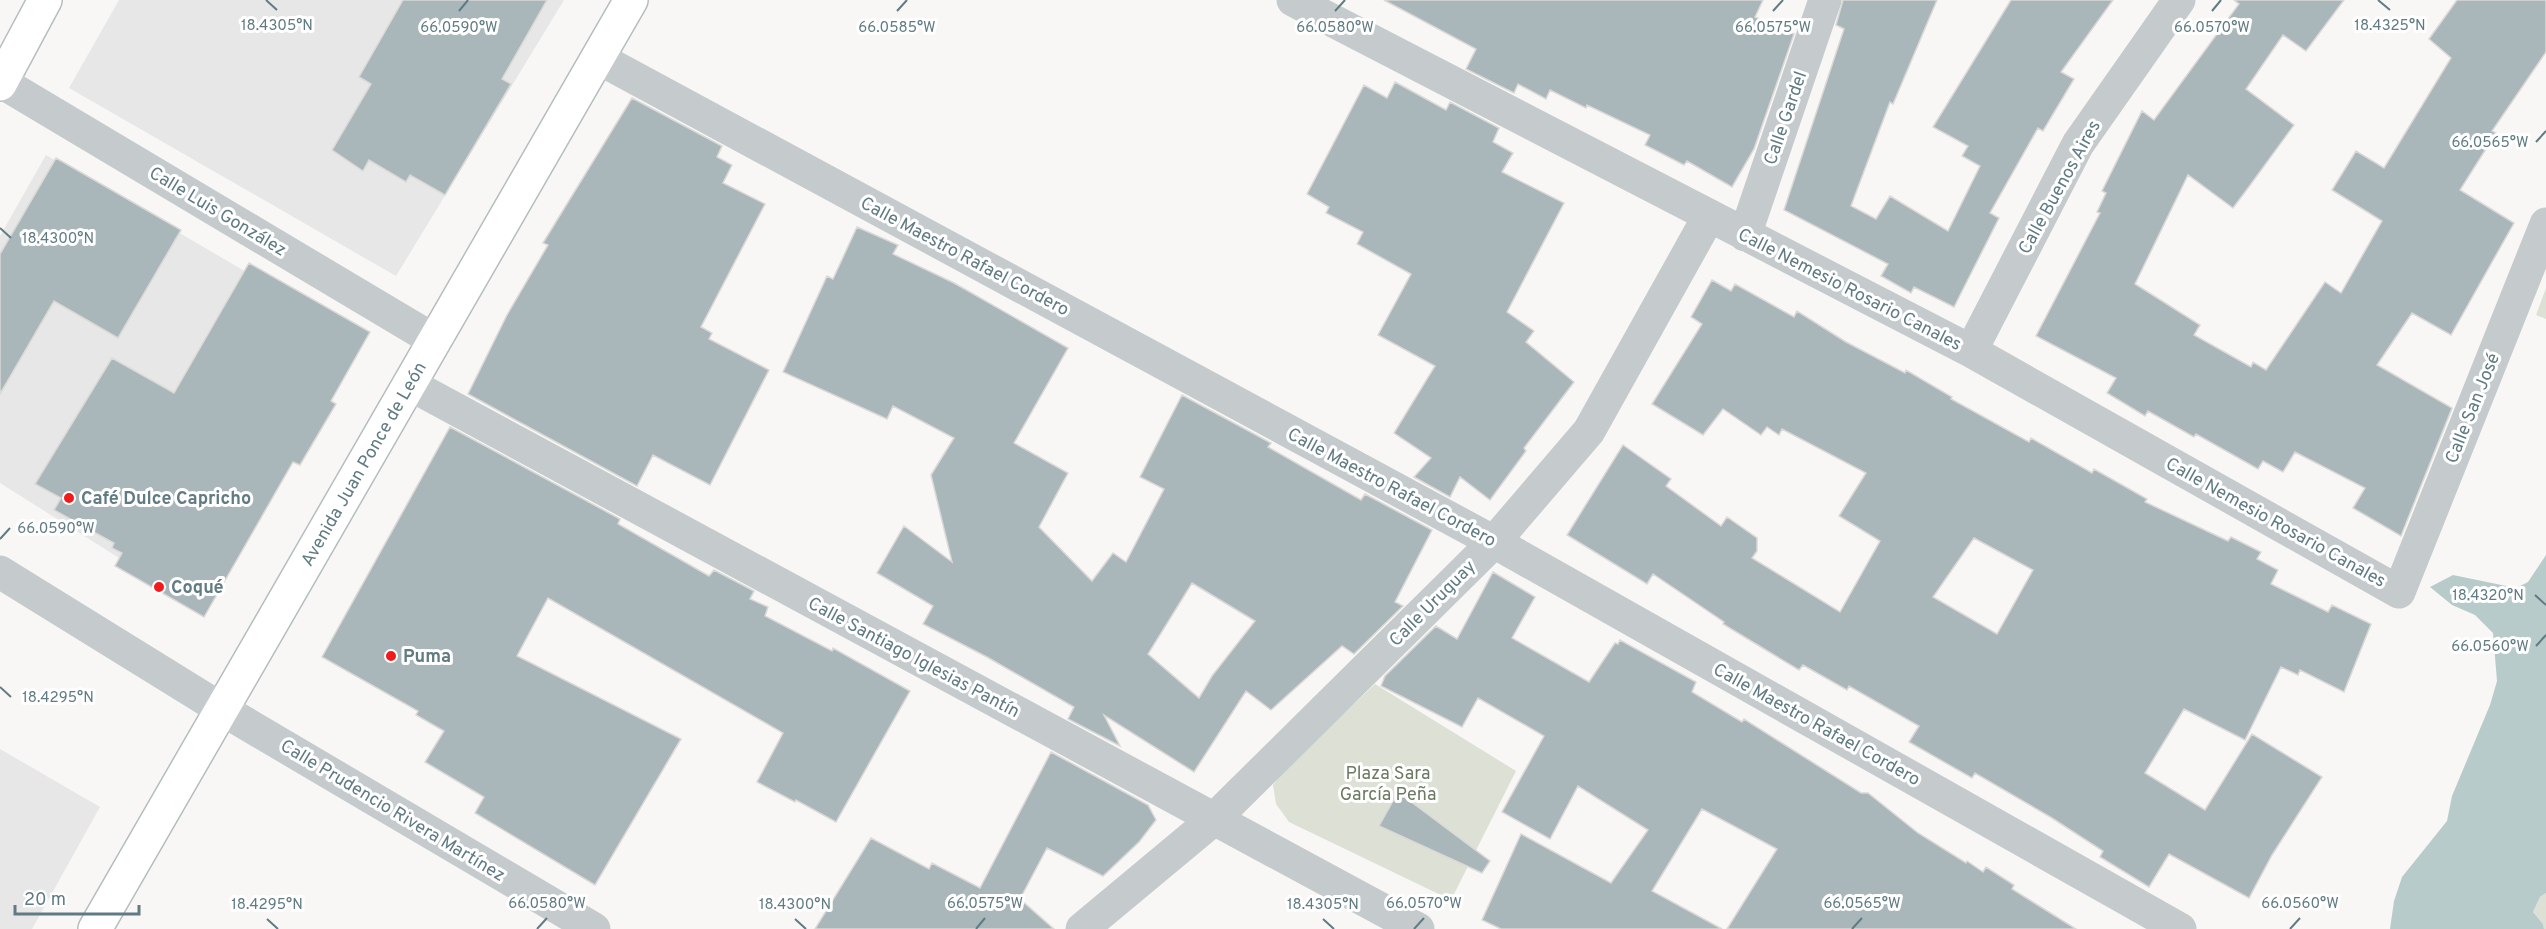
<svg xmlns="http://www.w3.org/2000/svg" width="2546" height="929" font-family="Overpass,sans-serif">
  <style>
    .built { fill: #e6e7e6 }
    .green { fill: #dce0d5 }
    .water { fill: #b8cbcb }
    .building { fill: #a9b6ba; stroke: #dad9d7; stroke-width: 1.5; fill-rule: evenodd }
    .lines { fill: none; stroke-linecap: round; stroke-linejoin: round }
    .major-casing { stroke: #b5bdbf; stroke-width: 36 }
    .minor { stroke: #c5cbcd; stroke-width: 33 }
    .major { stroke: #fff; stroke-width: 33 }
    .ticks { fill: none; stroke: #607b83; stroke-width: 2 }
    .poi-dot { fill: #f31a1c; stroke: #fff; stroke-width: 2 }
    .labels { text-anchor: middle; stroke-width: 6; stroke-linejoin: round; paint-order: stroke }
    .street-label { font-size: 18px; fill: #607b83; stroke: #fff }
    .poi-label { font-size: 18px; font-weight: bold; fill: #607b83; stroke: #fff; text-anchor: start }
    .park-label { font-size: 18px; fill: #6b7a60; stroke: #fff }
    .ticks-label { font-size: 15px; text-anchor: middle; fill: #607b83; stroke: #fff; stroke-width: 6; stroke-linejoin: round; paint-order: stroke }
  </style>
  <rect width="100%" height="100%" fill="#f8f7f5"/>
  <path class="built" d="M 119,0 L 564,0 L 396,276 L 69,88 Z
    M 46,155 L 361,339 L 205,612 L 0,483 L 0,236 Z
    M 0,749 L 100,807 L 32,929 L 0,929 Z"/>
  <path class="green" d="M 2546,288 L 2546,319 L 2536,315 Z
    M 1375,684 L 1516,771 L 1451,900 L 1289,822 L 1276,804 L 1273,785 L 1286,768 Z
    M 2546,893 L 2546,929 L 2544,929 L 2543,924 L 2533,912 L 2540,897 Z"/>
  <path class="water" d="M 2546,555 L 2546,893 L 2540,897 L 2533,912 L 2543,924 L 2544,929 L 2390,929 L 2394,901 L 2402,877 L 2447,821 L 2452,796 L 2490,705 L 2497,681 L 2493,633 L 2475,615 L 2452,605 L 2430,587 L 2453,575 L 2516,588 L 2528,582 Z"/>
  <path class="building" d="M 403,0 L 547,0 L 502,79 L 511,84 L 445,195 L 410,175 L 406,182 L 369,160 L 363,171 L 332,150 L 371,84 L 359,77 Z
    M 1384,0 L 1763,0 L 1755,17 L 1794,34 L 1754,149 L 1732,187 L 1687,161 L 1684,165 L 1645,145 L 1650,135 L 1587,105 L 1586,108 L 1550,90 L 1546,99 L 1518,84 L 1514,93 L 1466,69 L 1476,49 Z
    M 1843,0 L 1937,0 L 1893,104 L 1890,102 L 1851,206 L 1876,219 L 1890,196 L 1948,231 L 1980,166 L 1962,156 L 1968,146 L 1933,127 L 2011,0 L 2113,0 L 2061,72 L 2074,79 L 2043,131 L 2038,128 L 1990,213 L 1999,218 L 1954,307 L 1914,287 L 1911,293 L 1881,276 L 1888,264 L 1784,210 L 1844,29 L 1836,25 Z
    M 2234,0 L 2344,0 L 2306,51 L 2283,35 L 2246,89 L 2294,125 L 2248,188 L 2233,208 L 2188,175 L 2135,284 L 2200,325 L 2194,335 L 2251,367 L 2253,362 L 2266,370 L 2325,282 L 2341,293 L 2382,221 L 2332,190 L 2356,151 L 2384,168 L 2451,58 L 2429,39 L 2457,0 L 2546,0 L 2546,52 L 2492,131 L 2496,133 L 2460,190 L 2514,223 L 2451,335 L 2412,313 L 2377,365 L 2452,408 L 2401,536 L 2353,508 L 2365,488 L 2295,452 L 2283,472 L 2263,461 L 2258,469 L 2196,434 L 2194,437 L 2148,411 L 2145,416 L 2107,393 L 2116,378 L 2036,336 L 2100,213 L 2097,212 L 2106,193 L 2102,191 L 2142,111 L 2154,120 L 2239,4 Z
    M 1395,82 L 1446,110 L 1450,102 L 1499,128 L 1493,142 L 1513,153 L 1502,172 L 1564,203 L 1507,312 L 1534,331 L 1526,342 L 1574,382 L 1524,448 L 1526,451 L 1490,500 L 1460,477 L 1450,497 L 1414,477 L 1431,458 L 1394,433 L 1435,366 L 1378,335 L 1411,274 L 1357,244 L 1363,232 L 1326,213 L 1329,207 L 1307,194 L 1364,85 L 1387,98 Z
    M 632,98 L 722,146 L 717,157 L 732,165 L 723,183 L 765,204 L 701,327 L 712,333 L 709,339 L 769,370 L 710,485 L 653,455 L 637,486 L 468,394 L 507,315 L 548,245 L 543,243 Z
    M 56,158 L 181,230 L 118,338 L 54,301 L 0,394 L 0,254 Z
    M 857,227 L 898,245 L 893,254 L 954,283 L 1068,348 L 1014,443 L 1068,473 L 1039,527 L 1092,581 L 1113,553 L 1126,562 L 1164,489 L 1140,477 L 1182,395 L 1271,443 L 1268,447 L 1361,500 L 1365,494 L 1432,530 L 1395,602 L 1403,606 L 1354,654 L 1342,646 L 1271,710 L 1246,691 L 1194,772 L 1104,715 L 1120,746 L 1068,719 L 1074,707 L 987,657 L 923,624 L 933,606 L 877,573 L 904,526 L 952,562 L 931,475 L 954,438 L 893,406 L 887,419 L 783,372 L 827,276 L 833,279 ZM 1192,583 L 1255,621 L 1212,676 L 1199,698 L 1148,654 Z
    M 249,263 L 370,332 L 331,401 L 336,404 L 300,465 L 293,462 L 204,617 L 115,566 L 122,553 L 112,548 L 114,543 L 54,510 L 61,498 L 35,484 L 112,358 L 174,393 Z
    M 1712,280 L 1731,291 L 1735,284 L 1794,317 L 1797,311 L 1846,342 L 1905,373 L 1906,370 L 1952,397 L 1951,399 L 2029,442 L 2031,438 L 2092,473 L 2094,469 L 2147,499 L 2145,502 L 2228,541 L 2231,537 L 2261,552 L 2257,559 L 2278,570 L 2271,584 L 2328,612 L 2332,605 L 2371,624 L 2344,692 L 2300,670 L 2298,675 L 2281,667 L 2245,740 L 2184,709 L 2145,773 L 2205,810 L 2252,734 L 2322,777 L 2272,855 L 2249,898 L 2169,854 L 2149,887 L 2100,857 L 2103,851 L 2052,818 L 1975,773 L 1972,778 L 1909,742 L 1919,726 L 1849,686 L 1847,690 L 1803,665 L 1799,670 L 1723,624 L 1724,622 L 1653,574 L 1647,584 L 1567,535 L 1623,445 L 1671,479 L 1666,486 L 1721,526 L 1727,517 L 1757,538 L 1757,551 L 1752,558 L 1840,612 L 1880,541 L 1839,516 L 1866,473 L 1782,429 L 1779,435 L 1767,427 L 1761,435 L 1723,409 L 1703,435 L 1652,404 L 1702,324 L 1691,317 ZM 1974,538 L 2033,570 L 1997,634 L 1933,597 Z
    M 450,427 L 620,519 L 618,524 L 709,576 L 714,570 L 754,591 L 750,599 L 768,607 L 765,616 L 832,651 L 833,648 L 910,691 L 836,822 L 796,800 L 795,802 L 757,782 L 783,733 L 548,598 L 517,656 L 681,739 L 595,885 L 475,813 L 484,797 L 425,762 L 444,731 L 416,715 L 418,711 L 322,657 Z
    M 1493,572 L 1535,597 L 1512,638 L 1589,682 L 1615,643 L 1618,644 L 1620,640 L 1696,682 L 1692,692 L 1742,722 L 1744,719 L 1861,793 L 1868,793 L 1918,833 L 1966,863 L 1967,861 L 1983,872 L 1986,867 L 2014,885 L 2012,889 L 2076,929 L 1727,929 L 1777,849 L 1702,809 L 1652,891 L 1722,929 L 1501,929 L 1482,920 L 1521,834 L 1611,883 L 1648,830 L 1578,786 L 1550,839 L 1502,812 L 1544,736 L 1478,698 L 1462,727 L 1381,686 L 1385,676 L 1436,626 L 1457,639 Z
    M 1051,752 L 1148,805 L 1156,820 L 1139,842 L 1103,876 L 1047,848 L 1020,899 L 1054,929 L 815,929 L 871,838 L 929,869 L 932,863 L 980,888 Z
    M 1398,792 L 1490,861 L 1482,873 L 1379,826 Z"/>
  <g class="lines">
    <g class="major-casing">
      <g id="major">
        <path d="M 0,84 L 45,0"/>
        <path id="s1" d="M 95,929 L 631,0"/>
      </g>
    </g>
    <path class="minor" d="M 1293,0 L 1971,351 L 2399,592 L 2546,224
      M 598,58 L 1494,542 L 2180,929
      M 1,82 L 434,340
      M 1745,235 L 1825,0
      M 1971,351 L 2078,144 L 2179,0
      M 411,385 L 1418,929
      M 0,572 L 223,710 L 594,929
      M 1082,929 L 1214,819 L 1494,542 L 1589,431 L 1709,216"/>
    <use href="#major" class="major"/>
  </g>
  <path class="ticks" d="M 266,0 L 277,10M 2378,0 L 2390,10M 459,11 L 468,0M 897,11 L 907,0M 1335,11 L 1345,0M 1773,11 L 1783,0M 2212,11 L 2221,0M 2536,142 L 2546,131M 0,228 L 11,238M 0,539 L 10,528M 2535,595 L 2546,605M 2536,646 L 2546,635M 0,687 L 11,697M 267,919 L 278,929M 795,919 L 806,929M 1323,919 L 1334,929M 537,929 L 547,918M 976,929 L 985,918M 1414,929 L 1424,918M 1852,929 L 1862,918M 2290,929 L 2300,918"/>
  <g class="poi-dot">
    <circle cx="69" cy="498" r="6"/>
    <circle cx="159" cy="587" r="6"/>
    <circle cx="391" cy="656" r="6"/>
  </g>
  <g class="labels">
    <g class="street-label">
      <text transform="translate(1785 118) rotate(-71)" y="6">Calle Gardel</text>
      <text transform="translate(2059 187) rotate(-61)" y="6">Calle Buenos Aires</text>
      <text transform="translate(218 211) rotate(31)" y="6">Calle Luis González</text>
      <text transform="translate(965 256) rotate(28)" y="6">Calle Maestro Rafael Cordero</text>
      <text transform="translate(1850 289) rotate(27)" y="6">Calle Nemesio Rosario Canales</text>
      <text transform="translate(2472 408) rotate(-68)" y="6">Calle San José</text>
      <text dy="6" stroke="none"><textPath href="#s1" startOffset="537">Avenida Juan Ponce de León</textPath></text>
      <text transform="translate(1392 487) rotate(28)" y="6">Calle Maestro Rafael Cordero</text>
      <text transform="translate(2276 522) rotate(29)" y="6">Calle Nemesio Rosario Canales</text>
      <text transform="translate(1432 603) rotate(-45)" y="6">Calle Uruguay</text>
      <text transform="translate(914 657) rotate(28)" y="6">Calle Santiago Iglesias Pantín</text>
      <text transform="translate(1817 724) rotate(29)" y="6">Calle Maestro Rafael Cordero</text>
      <text transform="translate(393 810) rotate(31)" y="6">Calle Prudencio Rivera Martínez</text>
    </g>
    <g class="poi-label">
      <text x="81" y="504">Café Dulce Capricho</text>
      <text x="171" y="593">Coqué</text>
      <text x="403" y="662">Puma</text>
    </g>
    <g class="park-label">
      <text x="1388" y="779">Plaza Sara<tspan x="1388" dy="21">García Peña</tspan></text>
    </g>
  </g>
  <g class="ticks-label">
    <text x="277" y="30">18.4305°N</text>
    <text x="2390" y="30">18.4325°N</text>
    <text x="459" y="32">66.0590°W</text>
    <text x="897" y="32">66.0585°W</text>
    <text x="1335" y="32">66.0580°W</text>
    <text x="2212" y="32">66.0570°W</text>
    <text x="1773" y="32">66.0575°W</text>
    <text x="2490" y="147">66.0565°W</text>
    <text x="58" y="243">18.4300°N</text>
    <text x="56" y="533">66.0590°W</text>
    <text x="2488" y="600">18.4320°N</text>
    <text x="2490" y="651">66.0560°W</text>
    <text x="58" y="702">18.4295°N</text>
    <text x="547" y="908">66.0580°W</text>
    <text x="985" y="908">66.0575°W</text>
    <text x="1424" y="908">66.0570°W</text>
    <text x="1862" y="908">66.0565°W</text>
    <text x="2300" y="908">66.0560°W</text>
    <text x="267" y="909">18.4295°N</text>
    <text x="795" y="909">18.4300°N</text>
    <text x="1323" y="909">18.4305°N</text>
  </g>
  <path d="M15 905v9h124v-9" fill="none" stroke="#607b83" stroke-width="3"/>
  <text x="24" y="905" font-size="18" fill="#607b83" stroke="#ffffff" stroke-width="4.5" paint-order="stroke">20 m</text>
</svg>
